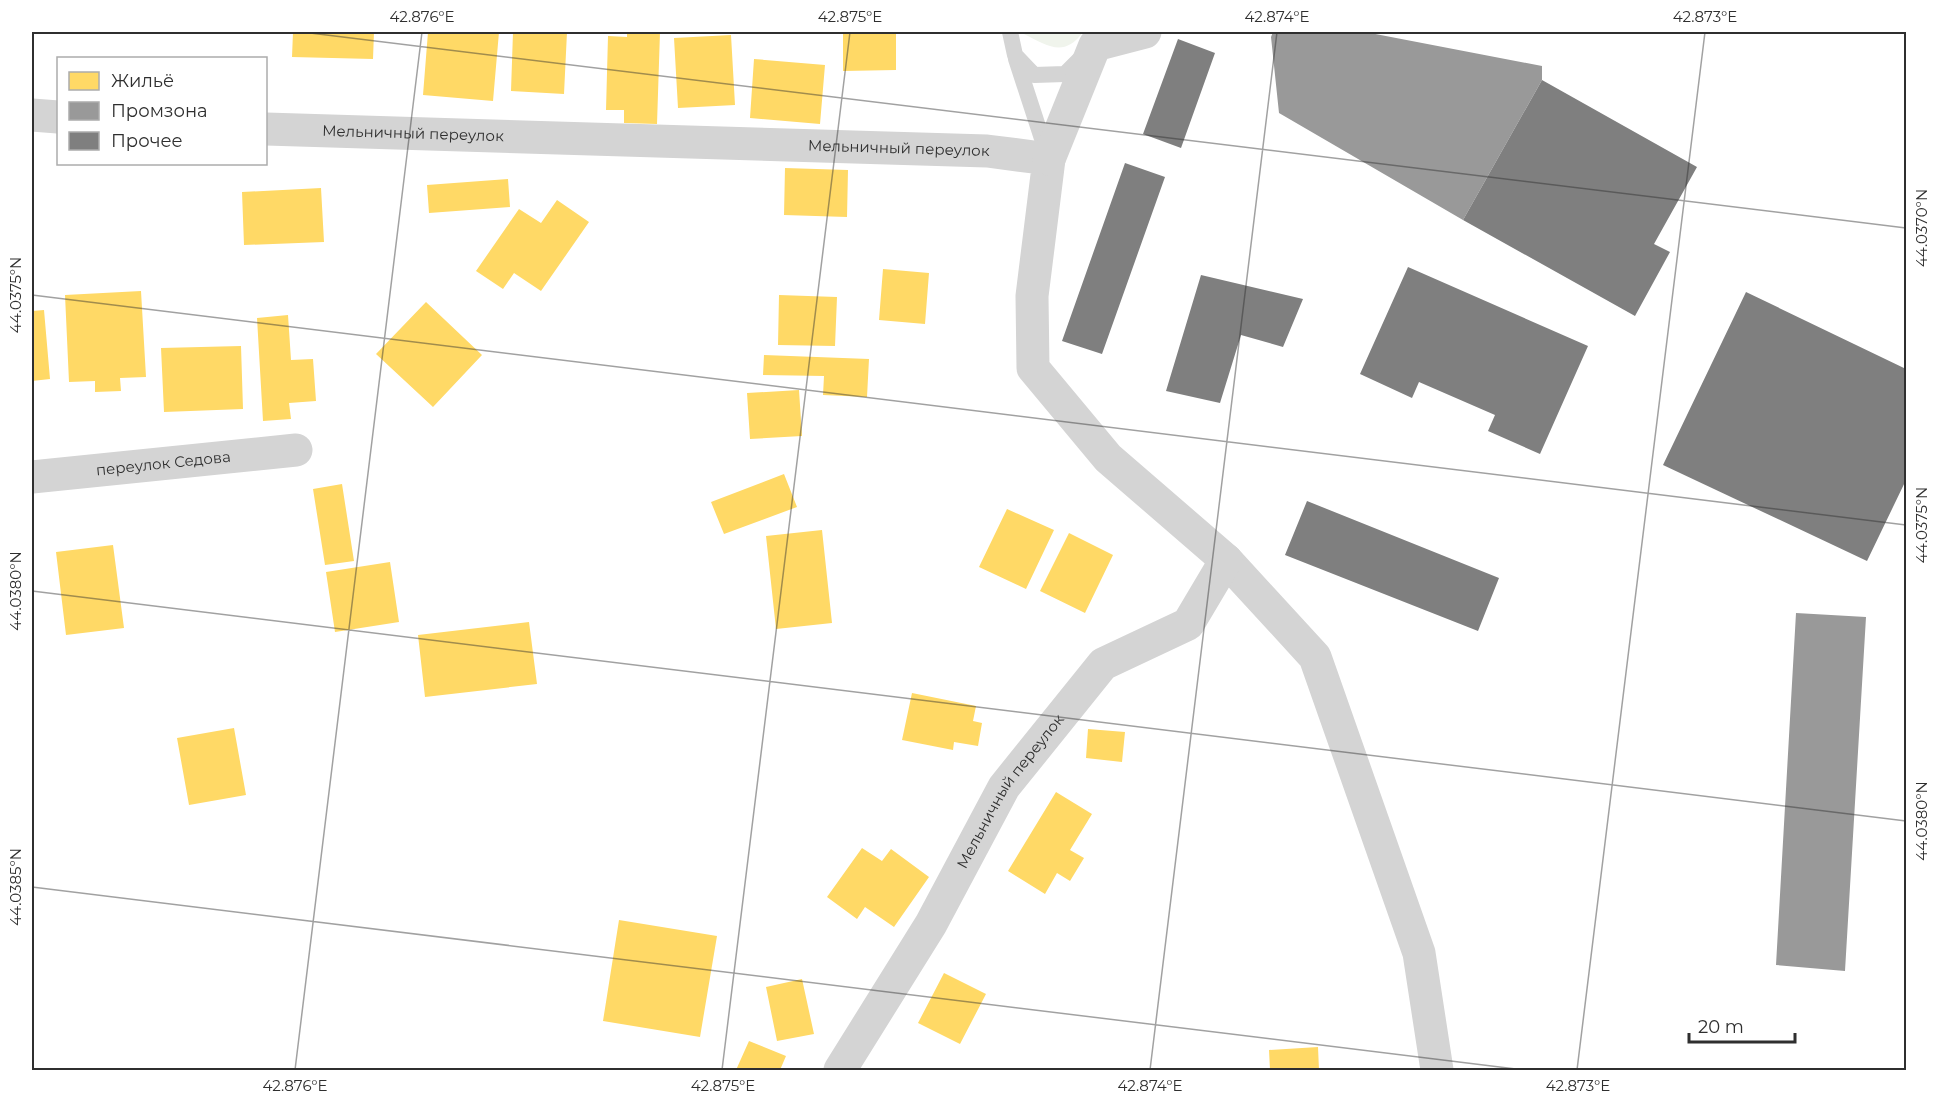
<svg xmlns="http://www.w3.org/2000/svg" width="1938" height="1102" font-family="Montserrat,sans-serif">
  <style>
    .green { fill: #f0f4ec }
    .homes { fill: #ffd966 }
    .industry { fill: #999 }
    .building { fill: #7f7f7f }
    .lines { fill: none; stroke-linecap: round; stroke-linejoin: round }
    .service { stroke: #d4d4d4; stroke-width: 16 }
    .minor { stroke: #d4d4d4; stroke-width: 33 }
    .ticks { fill: none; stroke: #2f2f2f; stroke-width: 1.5; stroke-opacity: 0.45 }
    .labels { text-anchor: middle; stroke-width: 6; stroke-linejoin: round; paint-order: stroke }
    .street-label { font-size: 15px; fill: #2f2f2f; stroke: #fff }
    .neatline { fill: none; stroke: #2f2f2f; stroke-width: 2 }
    .ticks-label { font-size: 15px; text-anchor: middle; fill: #2f2f2f }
  </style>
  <rect width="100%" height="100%" fill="#fff"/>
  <path class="green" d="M 1023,32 L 1083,32 C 1064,58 1048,46 1024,34 Z"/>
  <path class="homes" d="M 293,32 L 374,32 L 373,59 L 292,57 Z
    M 428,32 L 499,32 L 493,101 L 423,95 Z
    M 513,32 L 567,32 L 564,94 L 511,91 Z
    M 627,32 L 660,32 L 657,124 L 624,123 L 624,110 L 606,110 L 608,36 L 627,37 Z
    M 843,32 L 896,32 L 896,70 L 843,71 Z
    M 731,35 L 735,105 L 678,108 L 674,38 Z
    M 754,59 L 825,65 L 820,124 L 750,118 Z
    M 785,168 L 848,170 L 847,217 L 784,215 Z
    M 508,179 L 510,207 L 429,213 L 427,185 Z
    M 321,188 L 324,242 L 244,245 L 242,192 Z
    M 557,200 L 589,222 L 541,291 L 514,273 L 503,289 L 476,271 L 519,209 L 541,223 Z
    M 883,269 L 929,273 L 925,324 L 879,320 Z
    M 141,291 L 146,377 L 120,378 L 121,391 L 95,392 L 95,381 L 69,382 L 65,295 Z
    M 779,295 L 837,297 L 835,346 L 778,345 Z
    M 426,302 L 482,355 L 433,407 L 376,354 Z
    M 44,310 L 50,379 L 32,381 L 32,311 Z
    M 288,315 L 291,360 L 313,359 L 316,401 L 289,403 L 291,419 L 263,421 L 257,318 Z
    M 241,346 L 243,409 L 164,412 L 161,348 Z
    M 764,355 L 869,359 L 867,397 L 823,395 L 824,376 L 763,375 Z
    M 799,390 L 802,436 L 750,439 L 747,393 Z
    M 784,474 L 797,507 L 724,534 L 711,502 Z
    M 342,484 L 354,561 L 325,565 L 313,489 Z
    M 1007,509 L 1054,530 L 1026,589 L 979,567 Z
    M 822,530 L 832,623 L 776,629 L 766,536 Z
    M 1069,533 L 1113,555 L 1085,613 L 1040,591 Z
    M 113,545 L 124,628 L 66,635 L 56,552 Z
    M 390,562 L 399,622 L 335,632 L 326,572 Z
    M 529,622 L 537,684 L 425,697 L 418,635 Z
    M 912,693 L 976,706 L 973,721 L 982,723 L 978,746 L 954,742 L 953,750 L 902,740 Z
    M 234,728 L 246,795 L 189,805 L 177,738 Z
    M 1088,729 L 1125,732 L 1122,762 L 1086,758 Z
    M 1056,792 L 1092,814 L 1070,850 L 1084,858 L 1070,881 L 1057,873 L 1045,894 L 1008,871 Z
    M 862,848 L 882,861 L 891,849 L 929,877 L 894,927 L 865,907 L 857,919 L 827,897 Z
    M 619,920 L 717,936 L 700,1037 L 603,1021 Z
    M 944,973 L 986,994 L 960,1044 L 918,1023 Z
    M 802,979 L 814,1034 L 777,1041 L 766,987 Z
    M 749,1041 L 786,1056 L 780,1070 L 736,1070 Z
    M 1318,1047 L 1319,1070 L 1270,1070 L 1269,1050 Z"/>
  <path class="industry" d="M 1273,32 L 1365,32 L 1542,66 L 1542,80 L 1463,220 L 1279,113 L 1271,37 Z
    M 1796,613 L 1866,617 L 1845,971 L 1776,965 Z"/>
  <path class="building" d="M 1178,39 L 1215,53 L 1181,148 L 1143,134 Z
    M 1542,80 L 1697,167 L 1654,244 L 1670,252 L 1635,316 L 1463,220 Z
    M 1125,163 L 1165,177 L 1102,354 L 1062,341 Z
    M 1408,267 L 1588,346 L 1540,454 L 1488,431 L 1495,415 L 1419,382 L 1412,398 L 1360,374 Z
    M 1201,275 L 1303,299 L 1283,347 L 1241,335 L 1220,403 L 1166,391 Z
    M 1746,292 L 1906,369 L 1906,480 L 1867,561 L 1663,465 Z
    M 1307,501 L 1499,578 L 1478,631 L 1285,555 Z"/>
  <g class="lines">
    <path class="service" d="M 1010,32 L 1015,55 L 1034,75 L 1065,74 L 1080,59
      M 1016,59 L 1047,154"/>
    <g class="minor">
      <path d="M 32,115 L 58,117"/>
      <path id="s1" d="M 266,129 L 987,151 L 1049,159 L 1032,296 L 1033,368 L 1108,458 L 1226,560 L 1315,657 L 1419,953 L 1437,1070"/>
      <path d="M 1049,159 L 1095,45 L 1145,32"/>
      <path id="s2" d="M 32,477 L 296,450"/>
      <path id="s3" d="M 840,1070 L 931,924 L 1004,787 L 1103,664 L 1188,624 L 1226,560"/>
    </g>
  </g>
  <path class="ticks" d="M 302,32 L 1906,228M 32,295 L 1906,525M 32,591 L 1906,821M 32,887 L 1524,1070M 295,1070 L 422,32M 722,1070 L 850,32M 1150,1070 L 1277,32M 1577,1070 L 1705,32"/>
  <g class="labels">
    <g class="street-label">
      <text dy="5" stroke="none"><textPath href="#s1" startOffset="147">Мельничный переулок</textPath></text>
      <text dy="5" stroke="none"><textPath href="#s1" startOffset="633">Мельничный переулок</textPath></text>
      <text dy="5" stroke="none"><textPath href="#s2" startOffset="132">переулок Седова</textPath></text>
      <text dy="5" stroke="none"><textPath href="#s3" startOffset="327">Мельничный переулок</textPath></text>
    </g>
  </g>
  <rect width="1938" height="1102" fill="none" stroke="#ffffff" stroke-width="66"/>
  <rect x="57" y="57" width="210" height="108" fill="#ffffff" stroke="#acacac" stroke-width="1.5"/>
  <rect x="69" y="72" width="30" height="18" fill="#ffd966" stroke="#acacac" stroke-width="1.5"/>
  <text x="111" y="87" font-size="18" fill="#2f2f2f">Жильё</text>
  <rect x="69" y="102" width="30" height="18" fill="#999999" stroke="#acacac" stroke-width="1.5"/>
  <text x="111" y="117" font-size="18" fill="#2f2f2f">Промзона</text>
  <rect x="69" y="132" width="30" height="18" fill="#7f7f7f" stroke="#acacac" stroke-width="1.5"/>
  <text x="111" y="147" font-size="18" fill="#2f2f2f">Прочее</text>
  <path d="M1689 1033v9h106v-9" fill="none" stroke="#2f2f2f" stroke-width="3"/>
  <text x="1698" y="1033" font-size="18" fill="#2f2f2f" stroke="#ffffff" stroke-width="4.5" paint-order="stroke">20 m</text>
  <rect x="33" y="33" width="1872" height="1036" class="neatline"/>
  <g class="ticks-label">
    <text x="422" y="22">42.876°E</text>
    <text x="850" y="22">42.875°E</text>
    <text x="1277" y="22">42.874°E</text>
    <text x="1705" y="22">42.873°E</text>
    <text transform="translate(1922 228) rotate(-90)" y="5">44.0370°N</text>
    <text transform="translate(16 295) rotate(-90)" y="5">44.0375°N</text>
    <text transform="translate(1922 525) rotate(-90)" y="5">44.0375°N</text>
    <text transform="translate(16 591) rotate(-90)" y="5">44.0380°N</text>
    <text transform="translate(1922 821) rotate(-90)" y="5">44.0380°N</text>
    <text transform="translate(16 887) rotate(-90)" y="5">44.0385°N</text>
    <text x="295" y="1091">42.876°E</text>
    <text x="723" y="1091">42.875°E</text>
    <text x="1150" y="1091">42.874°E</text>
    <text x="1578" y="1091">42.873°E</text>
  </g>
</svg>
